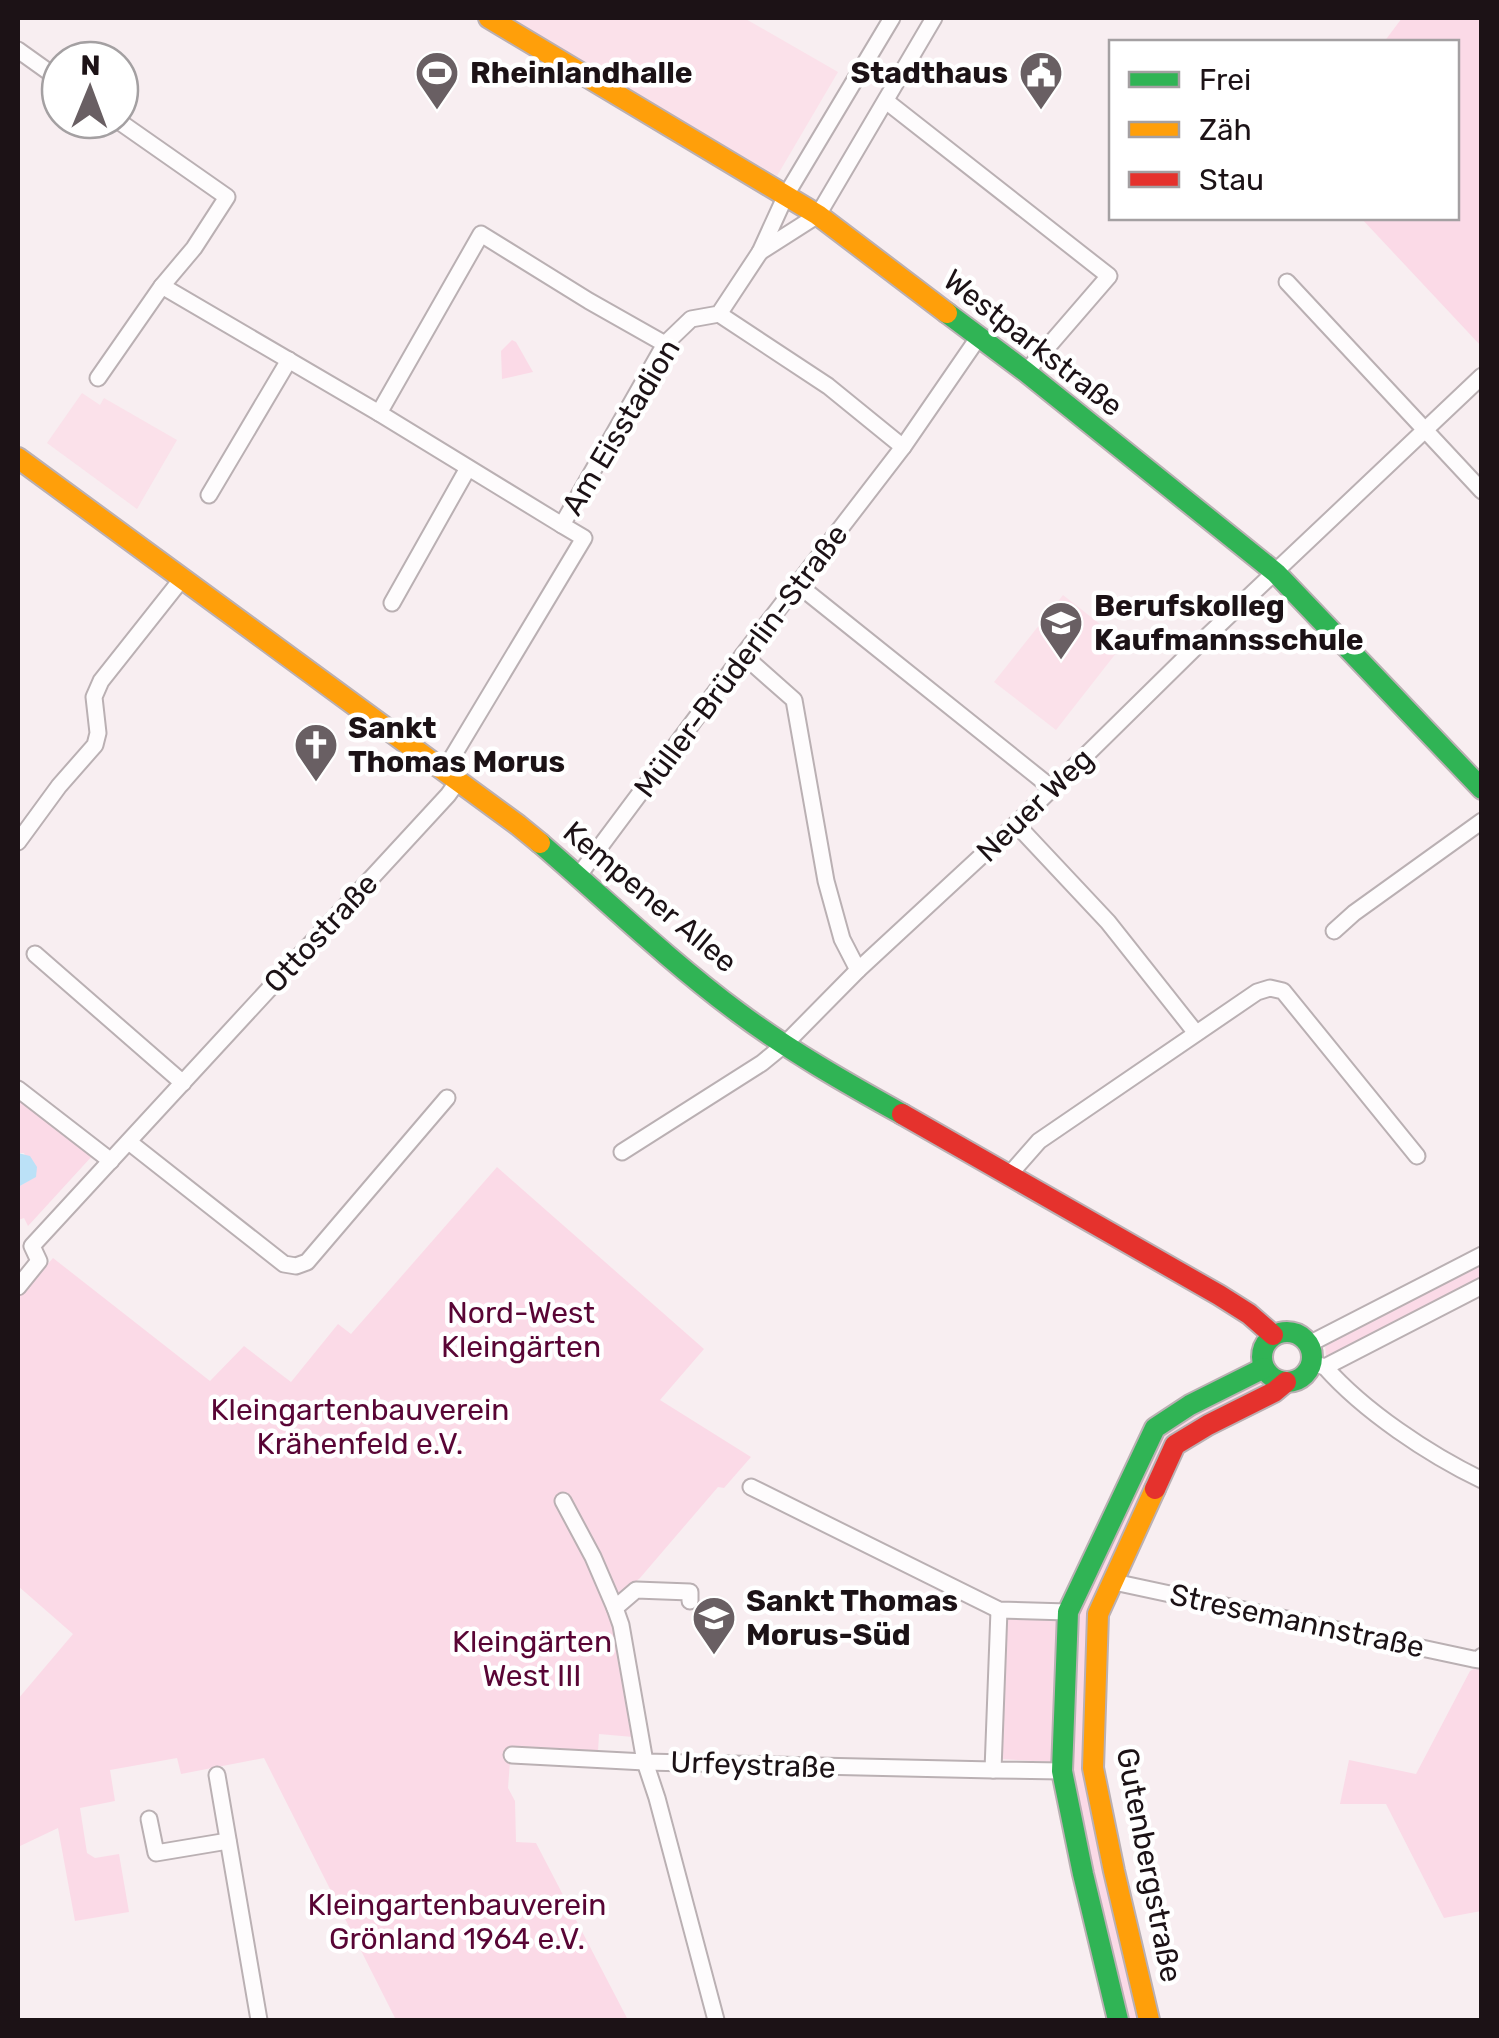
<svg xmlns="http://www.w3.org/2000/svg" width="1499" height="2038" font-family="Rubik,sans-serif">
<rect width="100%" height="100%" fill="#f8eef1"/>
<!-- built -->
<g fill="#fbe1ea">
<polygon points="505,18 744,18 838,72 777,176"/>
<polygon points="82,393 100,405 104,398 177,440 137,509 47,443"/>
<polygon points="1063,595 1124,643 1056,730 994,682"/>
</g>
<!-- green -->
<g fill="#fbdae7">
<polygon points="1402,18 1481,18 1481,346 1361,218 1456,218 1456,42 1384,42"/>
<polygon points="512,340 516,342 533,372 502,379 501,351"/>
<polygon points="18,1097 93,1155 28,1226 24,1218 18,1220 18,1187 35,1177 24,1153 18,1153"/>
<polygon points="497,1167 704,1349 660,1400 751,1457 724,1488 718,1487 640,1578 608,1606 616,1631 633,1737 599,1734 598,1752 511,1748 508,1788 515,1801 516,1842 536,1843 628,2020 396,2020 264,1758 181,1774 177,1758 110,1770 115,1801 80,1808 87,1853 95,1858 119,1854 129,1912 75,1921 58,1828 18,1847 18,1699 73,1634 18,1586 18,1298 53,1258 210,1381 244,1346 291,1382 338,1324 351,1334"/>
<polygon points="1481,1264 1481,1280 1338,1354 1326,1356 1325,1345"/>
<polygon points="1261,1375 1269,1387 1175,1445 1100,1621 1089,1768 1142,2020 1125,2020 1071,1775 1049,1762 1000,1759 1003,1614 1072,1615 1158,1431"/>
<polygon points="1481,1665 1481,1911 1444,1918 1386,1804 1340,1804 1349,1760 1416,1774 1470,1671"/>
</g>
<!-- water -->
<polygon fill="#bbe1f7" points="18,1153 30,1156 37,1167 36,1177 18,1187"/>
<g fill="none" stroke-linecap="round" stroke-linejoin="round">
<defs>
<g id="street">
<polyline points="18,50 60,80"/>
<polyline points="886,101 1109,276 1026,372"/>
<polyline points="760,252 818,215 934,18"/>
<polyline points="1287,282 1482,491"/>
<polyline points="162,286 379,413 562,525"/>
<polyline points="719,314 828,386 903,447"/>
<polyline points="98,378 162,286 194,248 227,197 117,120"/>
<polyline points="379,413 481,234 589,301 665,344"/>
<polyline points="209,495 289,360"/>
<polyline points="797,584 1053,789"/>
<polyline points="392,603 468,468"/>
<polyline points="743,655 794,700 826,881 842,939 858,970"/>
<polyline points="444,771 584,538 562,525 665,344 691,319 719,314 760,252 786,195 892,18"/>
<polyline points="1016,824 1108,922 1196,1033"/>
<polyline points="18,842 59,786 95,745 98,733 94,697 101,681 181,580"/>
<polyline points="579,875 743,655 903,447 978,338"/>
<polyline points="1334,931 1354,913 1482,821"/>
<polyline points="35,954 183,1083"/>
<polyline points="18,1089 111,1161"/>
<polyline points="129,1142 284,1264 296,1266 307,1262 447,1098"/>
<polyline points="622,1152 762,1063 784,1045 858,970 1016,824 1201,642 1482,376"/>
<polyline points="1010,1174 1039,1141 1257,992 1270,988 1283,991 1417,1156"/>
<polyline points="18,1287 39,1261 32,1246 448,795 458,781"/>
<polyline points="1309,1344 1482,1255"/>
<polyline points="1312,1363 1325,1367 1482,1286"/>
<path d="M1325 1367C1364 1411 1428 1454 1482 1480"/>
<polyline points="751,1487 999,1610 1068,1612"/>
<polyline points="563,1501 593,1557 615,1608"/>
<polyline points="1114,1582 1473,1659 1480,1660 1482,1656"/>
<polyline points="690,1601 690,1592 636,1590 615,1608 621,1625 645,1762 657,1798 716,2020"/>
<polyline points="999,1610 993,1770 1062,1771"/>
<polyline points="512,1755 645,1762 993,1770"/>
<polyline points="217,1775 259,2020"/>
<polyline points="149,1819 156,1853 228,1841"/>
</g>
<g id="fast">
<polyline points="947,313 1026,372 1276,573 1482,789"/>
<path d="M540 843C606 900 669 961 739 1013 790 1051 846 1083 902 1114"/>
<circle cx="1287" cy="1357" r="25"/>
<polyline points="1118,2020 1083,1874 1062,1771 1068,1612 1155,1428 1190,1405 1264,1368"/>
</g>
<g id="slow">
<polyline points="489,18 818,215 947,313"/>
<polyline points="18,458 518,825 540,843"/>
<polyline points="1149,2020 1114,1871 1093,1768 1098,1614 1155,1489"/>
</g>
<g id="jam">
<polyline points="902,1114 1219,1295 1249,1314 1273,1335"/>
<polyline points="1155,1489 1175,1445 1208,1425 1274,1392 1286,1382"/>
</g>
</defs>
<!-- street casing -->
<use href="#street" stroke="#bab0b3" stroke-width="19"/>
<!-- fast casing -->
<use href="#fast" stroke="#bab0b3" stroke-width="24"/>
<!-- slow casing -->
<use href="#slow" stroke="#bab0b3" stroke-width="24"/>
<!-- jam casing -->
<use href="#jam" stroke="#bab0b3" stroke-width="24"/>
<!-- street -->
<use href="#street" stroke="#fefcfd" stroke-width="15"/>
<!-- fast -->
<use href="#fast" stroke="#30b455" stroke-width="20"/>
<!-- slow -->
<use href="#slow" stroke="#ff9f0a" stroke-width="20"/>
<!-- jam -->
<use href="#jam" stroke="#e5322d" stroke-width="20"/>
</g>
<!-- icons -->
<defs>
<symbol id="stadium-pin" viewBox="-11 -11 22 30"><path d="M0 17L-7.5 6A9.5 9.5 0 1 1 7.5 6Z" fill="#695f63" stroke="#fff"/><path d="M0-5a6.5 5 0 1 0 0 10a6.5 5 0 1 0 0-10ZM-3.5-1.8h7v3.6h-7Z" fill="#fff"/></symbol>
<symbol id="civic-pin" viewBox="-11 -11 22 30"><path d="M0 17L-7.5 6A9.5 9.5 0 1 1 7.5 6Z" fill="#695f63" stroke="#fff"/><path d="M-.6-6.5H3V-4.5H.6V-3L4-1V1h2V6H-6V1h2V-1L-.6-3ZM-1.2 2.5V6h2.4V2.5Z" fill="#fff"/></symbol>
<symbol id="school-pin" viewBox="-11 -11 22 30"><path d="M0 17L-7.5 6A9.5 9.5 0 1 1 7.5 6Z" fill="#695f63" stroke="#fff"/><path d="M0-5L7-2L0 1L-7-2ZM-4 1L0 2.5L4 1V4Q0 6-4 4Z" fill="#fff"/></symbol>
<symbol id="church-pin" viewBox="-11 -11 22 30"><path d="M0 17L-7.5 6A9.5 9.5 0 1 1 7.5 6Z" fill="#695f63" stroke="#fff"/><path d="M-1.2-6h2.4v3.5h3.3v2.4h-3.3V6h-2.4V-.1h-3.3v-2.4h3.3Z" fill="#fff"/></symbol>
</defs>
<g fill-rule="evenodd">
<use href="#stadium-pin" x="412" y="48" width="50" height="68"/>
<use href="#civic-pin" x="1016" y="48" width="50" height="68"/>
<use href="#school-pin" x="1036" y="598" width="50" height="68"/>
<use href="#church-pin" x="291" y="720" width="50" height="68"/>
<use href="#school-pin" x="689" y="1593" width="50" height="68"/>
</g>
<g text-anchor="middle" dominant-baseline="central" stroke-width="9" stroke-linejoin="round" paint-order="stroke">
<!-- poi labels -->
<g font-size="30" font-weight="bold" fill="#1c1216" stroke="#fff" text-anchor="start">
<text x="470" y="73">Rheinlandhalle</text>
<text x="1008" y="73" text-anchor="end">Stadthaus</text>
<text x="1094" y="606">Berufskolleg<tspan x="1094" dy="34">Kaufmannsschule</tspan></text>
<text x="348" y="728">Sankt<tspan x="348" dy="34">Thomas Morus</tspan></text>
<text x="746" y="1601">Sankt Thomas<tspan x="746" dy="34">Morus-Süd</tspan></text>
</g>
<!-- street labels -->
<g font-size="30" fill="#1c1216" stroke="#fff">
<text transform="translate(1033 343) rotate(38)">Westparkstraße</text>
<text transform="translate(621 427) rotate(-59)">Am Eisstadion</text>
<text transform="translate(741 661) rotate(-53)">Müller-Brüderlin-Straße</text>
<text transform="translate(1035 805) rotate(-44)">Neuer Weg</text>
<text transform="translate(650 897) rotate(40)">Kempener Allee</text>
<text transform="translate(321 933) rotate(-47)">Ottostraße</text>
<text transform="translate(1297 1621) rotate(12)">Stresemannstraße</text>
<text transform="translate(753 1765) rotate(2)">Urfeystraße</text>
<text transform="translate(1149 1865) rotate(79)">Gutenbergstraße</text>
</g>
<!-- park labels -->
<g font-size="30" fill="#590535" stroke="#fff">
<text x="521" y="1313">Nord-West<tspan x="521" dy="34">Kleingärten</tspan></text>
<text x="360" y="1410">Kleingartenbauverein<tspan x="360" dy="34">Krähenfeld e.V.</tspan></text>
<text x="532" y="1642">Kleingärten<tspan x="532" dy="34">West III</tspan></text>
<text x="457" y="1905">Kleingartenbauverein<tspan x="457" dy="34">Grönland 1964 e.V.</tspan></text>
</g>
</g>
<!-- border -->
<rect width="1499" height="2038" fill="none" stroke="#1c1216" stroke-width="40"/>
<!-- legend -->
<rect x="1109" y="40" width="350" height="180" fill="#ffffff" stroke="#a4a0a2" stroke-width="2.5"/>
<rect x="1129" y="72" width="50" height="15" fill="#30b455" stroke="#a4a0a2" stroke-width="2.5"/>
<text x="1199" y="90" font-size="30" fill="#1c1216">Frei</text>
<rect x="1129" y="122" width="50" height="15" fill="#ff9f0a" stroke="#a4a0a2" stroke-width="2.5"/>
<text x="1199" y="140" font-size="30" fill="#1c1216">Zäh</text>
<rect x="1129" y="172" width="50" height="15" fill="#e5322d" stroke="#a4a0a2" stroke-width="2.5"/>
<text x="1199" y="190" font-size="30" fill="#1c1216">Stau</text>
<!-- north arrow -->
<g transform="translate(90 90) rotate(1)"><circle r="48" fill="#ffffff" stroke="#a4a0a2" stroke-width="2.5"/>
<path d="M0-8L18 38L0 25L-18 38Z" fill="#695f63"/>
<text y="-15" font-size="28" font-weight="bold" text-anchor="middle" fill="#1c1216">N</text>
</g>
</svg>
